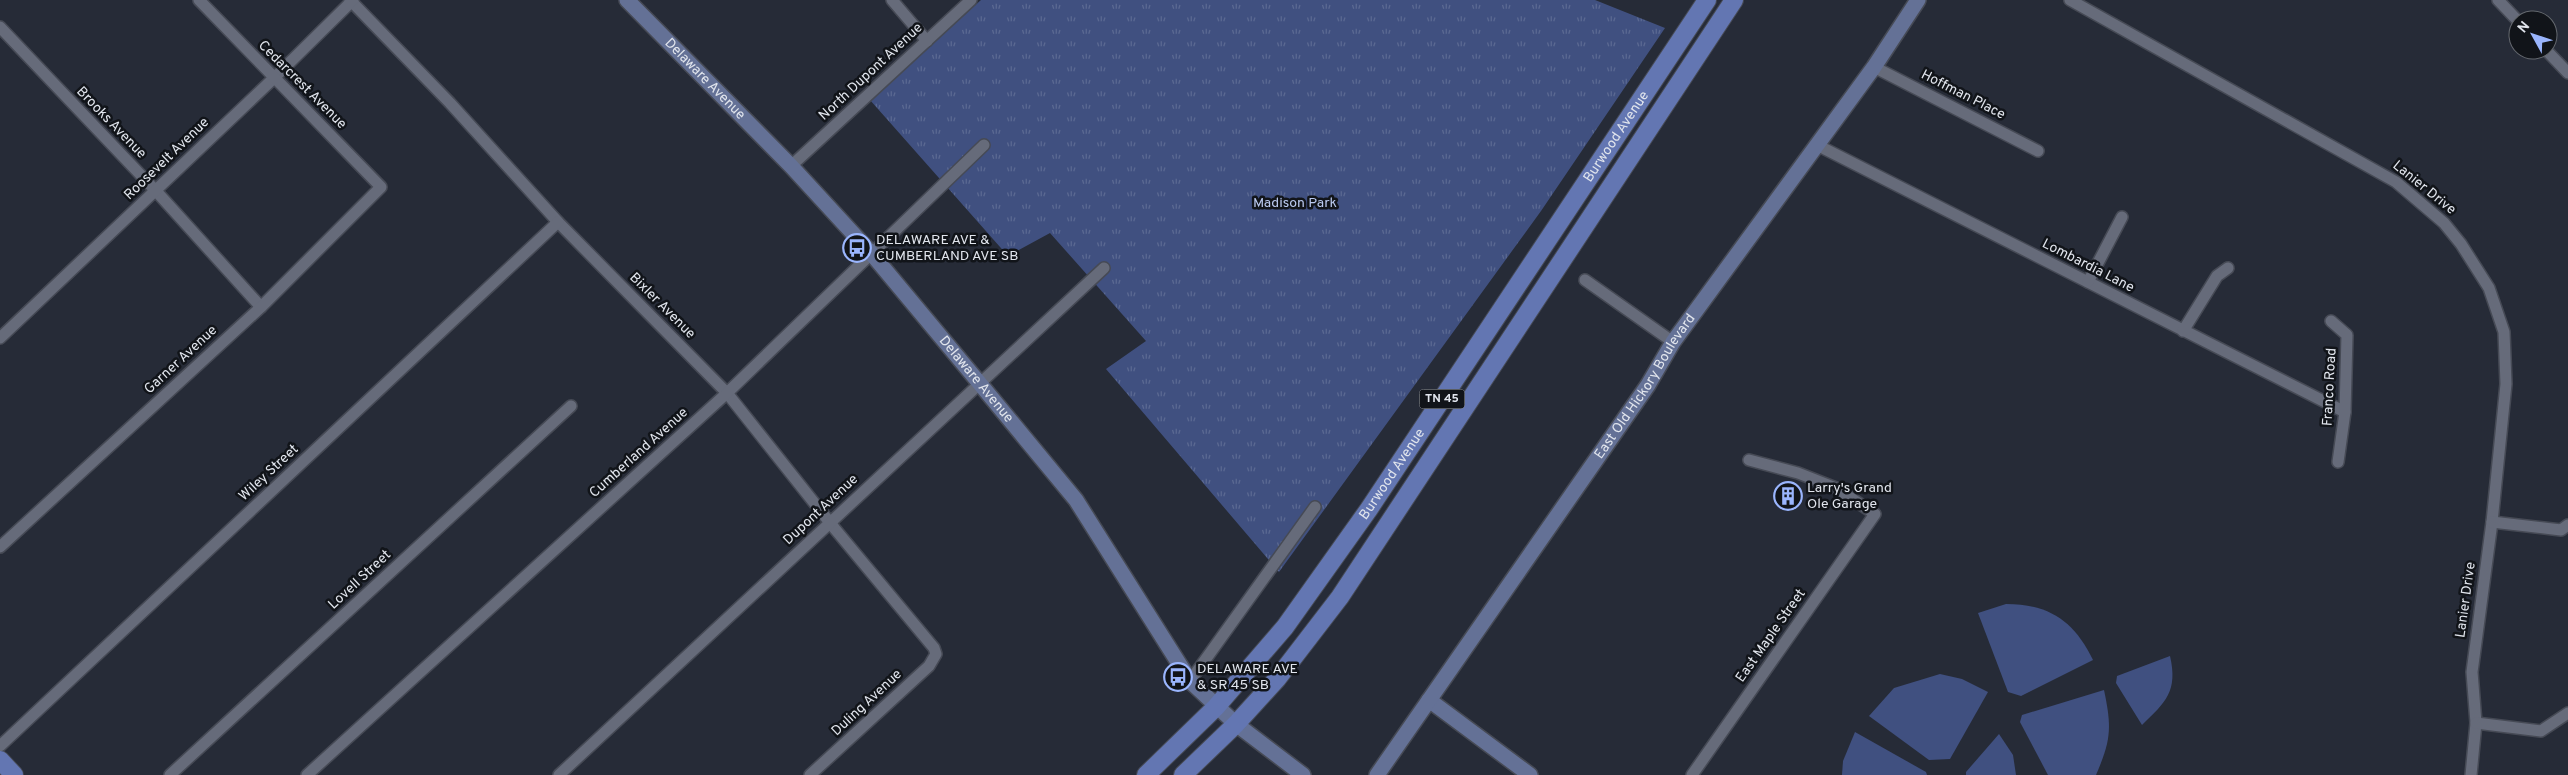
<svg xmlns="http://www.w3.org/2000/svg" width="2568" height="775" font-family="Overpass,sans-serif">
<defs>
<pattern id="park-tufts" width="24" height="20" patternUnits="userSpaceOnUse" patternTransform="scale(1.25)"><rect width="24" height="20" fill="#405080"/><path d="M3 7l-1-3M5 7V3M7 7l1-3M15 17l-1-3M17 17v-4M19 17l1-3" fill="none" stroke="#5b6992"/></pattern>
</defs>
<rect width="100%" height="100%" fill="#262b37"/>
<!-- green -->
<g fill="#405080">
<path d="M2006 604C2049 604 2074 621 2093 660L2021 696 2008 692 1978 613Z"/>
<path d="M2170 656C2178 691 2166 702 2142 725L2116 683 2117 676Z"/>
<polygon points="1940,674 1962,679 1988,692 1950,759 1929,760 1869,716 1894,688"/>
<path d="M2104 690C2112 728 2111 740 2096 775H2048L2020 722 2022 715Z"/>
<polygon points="1855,732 1926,772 1927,775 1842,775 1843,761"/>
<polygon points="1999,734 2013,755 2016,775 1966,775 1966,772"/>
</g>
<!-- park -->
<polygon fill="url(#park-tufts)" points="981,0 1595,0 1665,28 1541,211 1279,572 1106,369 1146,341 1050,233 1008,256 870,100"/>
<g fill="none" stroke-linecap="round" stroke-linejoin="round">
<defs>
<g id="street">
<polyline points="350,0 450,103 558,222 727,393 835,529 934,648 936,654 929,666 810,775"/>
<polyline points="892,0 927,41"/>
<polyline points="2070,0 2396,182 2444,223 2461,244 2489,288 2504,332 2506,384 2492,522 2472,672 2476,723 2471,775"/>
<polyline points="2498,0 2518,21"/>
<polyline points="0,27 156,191 261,307"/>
<polyline points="2546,50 2568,73"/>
<polyline points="1874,67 2038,151"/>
<polyline points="1817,145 2345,412"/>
<polyline points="791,166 971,0"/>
<polyline points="1585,280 1673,342"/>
<polyline points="2088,282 2122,217"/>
<polyline points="2331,321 2347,335 2345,412 2338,462"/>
<polyline points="2183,331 2217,276 2228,268"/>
<polyline points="0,338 274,78 353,0"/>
<polyline points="2492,522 2561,530 2568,525"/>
<polyline points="0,547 261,307 381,187 199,0"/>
<polyline points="1190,681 1315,507"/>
<polyline points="2476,723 2541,731 2568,713"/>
<polyline points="0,746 558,222"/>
<polyline points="170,775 571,406"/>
<polyline points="307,775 727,393 984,145"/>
<polyline points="559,775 1104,268"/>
<polyline points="1692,775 1875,514 1836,488 1798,473 1749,460"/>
</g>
<g id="secondary">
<path id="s1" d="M627 0 791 166 871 253 981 385 1076 500 1190 681 1236 724 1303 775"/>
<polyline points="1429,700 1530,775"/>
<path id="s2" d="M1377 775 1648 385 1673 342 1874 67 1918 0"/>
</g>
<g id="primary">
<polyline points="0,760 14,775"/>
<path id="s3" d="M1146 775 1216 707 1285 627 1369 509 1707 0"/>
<polyline points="1183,775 1236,724 1277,679 1340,597 1734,0"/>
</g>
</defs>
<!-- street casing -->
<use href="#street" stroke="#464a55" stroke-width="14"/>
<!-- secondary casing -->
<use href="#secondary" stroke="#464a55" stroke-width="18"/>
<!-- primary casing -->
<use href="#primary" stroke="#464a55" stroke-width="20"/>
<!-- street -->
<use href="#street" stroke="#666b7a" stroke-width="11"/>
<!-- secondary -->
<use href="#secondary" stroke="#647196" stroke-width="15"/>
<!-- primary -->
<use href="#primary" stroke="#6376b2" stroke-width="18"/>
</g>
<!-- icons -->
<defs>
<symbol id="bus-ring" viewBox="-11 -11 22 22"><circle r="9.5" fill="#111419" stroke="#9ab5fd" stroke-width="1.5"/><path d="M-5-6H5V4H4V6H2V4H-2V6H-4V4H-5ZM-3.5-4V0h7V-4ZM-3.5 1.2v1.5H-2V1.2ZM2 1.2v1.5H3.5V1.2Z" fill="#9ab5fd"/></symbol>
<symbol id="building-ring" viewBox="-11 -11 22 22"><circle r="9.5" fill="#111419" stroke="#9ab5fd" stroke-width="1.5"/><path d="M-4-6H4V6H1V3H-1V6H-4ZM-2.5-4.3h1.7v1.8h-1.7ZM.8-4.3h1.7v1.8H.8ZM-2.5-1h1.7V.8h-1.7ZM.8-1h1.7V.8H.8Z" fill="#9ab5fd"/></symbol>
</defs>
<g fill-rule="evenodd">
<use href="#bus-ring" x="841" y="232" width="32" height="32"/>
<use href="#building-ring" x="1772" y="480" width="32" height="32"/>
<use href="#bus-ring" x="1162" y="661" width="32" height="32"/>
</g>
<g text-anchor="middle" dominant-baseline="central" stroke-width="5" stroke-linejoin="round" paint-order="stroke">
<!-- shield labels -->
<rect fill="#111419" stroke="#a3a6ad" stroke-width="1" x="1419.5" y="389.5" width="45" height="19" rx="4"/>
<g font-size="12" font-weight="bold" fill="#e1e5ed">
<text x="1442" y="399">TN 45</text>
</g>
<!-- street labels -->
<g font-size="14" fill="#e1e5ed" stroke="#111419">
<text transform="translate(871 72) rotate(-43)">North Dupont Avenue</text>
<text stroke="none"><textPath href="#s1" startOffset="111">Delaware Avenue</textPath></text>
<text transform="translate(302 85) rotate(45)">Cedarcrest Avenue</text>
<text transform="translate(1963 95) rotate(27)">Hoffman Place</text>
<text transform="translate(111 123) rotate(46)">Brooks Avenue</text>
<text stroke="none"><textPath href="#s3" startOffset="795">Burwood Avenue</textPath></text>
<text transform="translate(167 159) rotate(-44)">Roosevelt Avenue</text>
<text transform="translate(2424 188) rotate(39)">Lanier Drive</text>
<text transform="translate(2088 266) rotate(27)">Lombardia Lane</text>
<text transform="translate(662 306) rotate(45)">Bixler Avenue</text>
<text transform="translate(181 360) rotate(-43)">Garner Avenue</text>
<text stroke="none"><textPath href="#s1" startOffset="516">Delaware Avenue</textPath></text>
<text stroke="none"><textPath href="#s2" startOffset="472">East Old Hickory Boulevard</textPath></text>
<text transform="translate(2330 387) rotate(-87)">Franco Road</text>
<text transform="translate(639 453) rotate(-42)">Cumberland Avenue</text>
<text transform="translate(269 473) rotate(-43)">Wiley Street</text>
<text stroke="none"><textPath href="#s3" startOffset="390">Burwood Avenue</textPath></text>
<text transform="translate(821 510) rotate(-43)">Dupont Avenue</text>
<text transform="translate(360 580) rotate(-43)">Lovell Street</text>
<text transform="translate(2466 600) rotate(-82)">Lanier Drive</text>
<text transform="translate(1771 636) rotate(-55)">East Maple Street</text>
<text transform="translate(867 703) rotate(-43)">Duling Avenue</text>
</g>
<!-- park labels -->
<g font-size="14" fill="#bbcaf0" stroke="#111419">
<text x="1295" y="203">Madison Park</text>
</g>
<!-- poi labels -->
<g font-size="14" fill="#e1e5ed" stroke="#111419" text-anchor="start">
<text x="876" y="240">DELAWARE AVE &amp;<tspan x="876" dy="16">CUMBERLAND AVE SB</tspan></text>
<text x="1807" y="488">Larry's Grand<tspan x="1807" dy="16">Ole Garage</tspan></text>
<text x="1197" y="669">DELAWARE AVE<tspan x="1197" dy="16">&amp; SR 45 SB</tspan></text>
</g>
</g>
<!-- north arrow -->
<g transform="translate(2533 35) rotate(310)"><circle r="24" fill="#111419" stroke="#64686e"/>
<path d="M0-4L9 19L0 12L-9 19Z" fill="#9ab5fd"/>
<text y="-8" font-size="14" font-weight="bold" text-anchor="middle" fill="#e1e5ed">N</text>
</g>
</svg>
